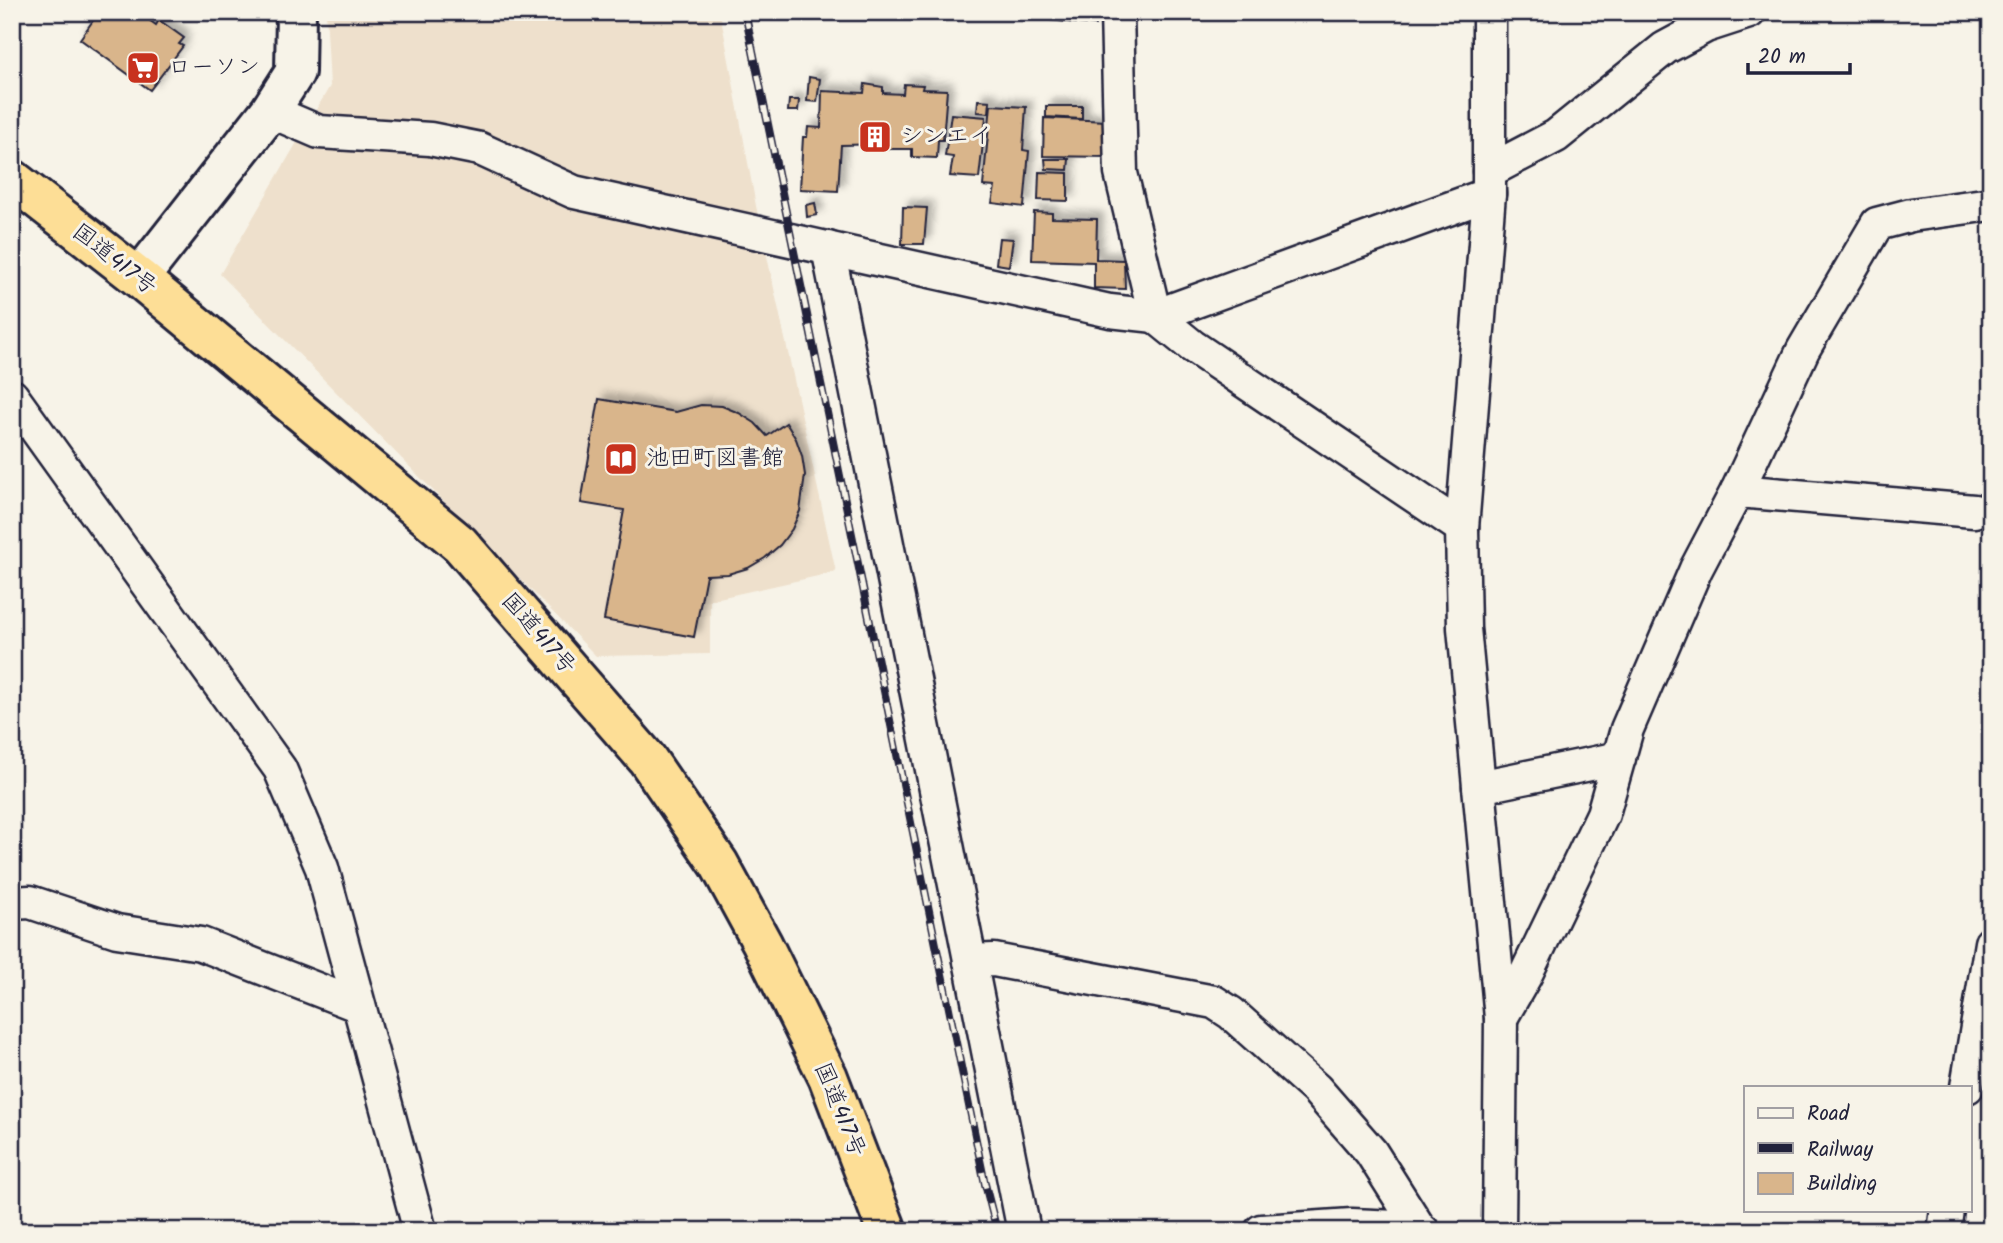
<svg xmlns="http://www.w3.org/2000/svg" width="2003" height="1243" font-family="Kalam,'Klee One',sans-serif">
<defs>
<filter id="shadow"><feDropShadow dx="6" dy="-6" stdDeviation="3.5" flood-color="#0004"/></filter>
</defs>
<rect width="100%" height="100%" fill="#f7f3e8"/>
<filter id="ink" filterUnits="userSpaceOnUse"><feTurbulence type="fractalNoise" baseFrequency=".0143" numOctaves="2"/><feDisplacementMap in="SourceGraphic" scale="14" xChannelSelector="R" yChannelSelector="G"/><feConvolveMatrix kernelMatrix="1 2 1 2 8 2 1 2 1" color-interpolation-filters="sRGB"/></filter>
<g filter="url(#ink)">
<!-- built -->
<polygon fill="#eee0cc" points="326,12 720,12 756,206 836,572 710,600 710,654 596,656 220,274 330,86"/>
<!-- building -->
<g fill="#d9b58b" stroke="#22223b" stroke-width="2" filter="url(#shadow)">
<polygon points="99,12 138,12 156,25 159,20 184,38 179,44 183,46 150,90 80,39"/>
<polygon points="1044,12 1095,12 1095,25 1050,20 1050,16 1044,15"/>
<polygon points="809,77 820,79 817,102 807,101"/>
<polygon points="865,84 883,87 883,93 903,94 904,84 923,85 922,89 947,90 943,140 938,140 937,158 912,157 912,149 888,149 888,144 841,145 838,191 800,189 803,137 807,137 808,127 821,128 822,91 864,93"/>
<polygon points="789,100 799,100 798,111 788,111"/>
<polygon points="978,100 990,101 989,113 977,112"/>
<polygon points="991,105 1026,107 1023,150 1029,151 1024,207 992,203 995,187 983,186"/>
<polygon points="1046,106 1082,106 1082,119 1046,117"/>
<polygon points="951,114 986,117 979,178 950,176 953,157 945,156"/>
<polygon points="1044,118 1107,121 1108,157 1043,156"/>
<polygon points="1045,159 1069,159 1068,170 1046,169"/>
<polygon points="1039,172 1068,173 1068,201 1038,200"/>
<polygon points="815,203 817,215 807,217 806,205"/>
<polygon points="903,207 927,208 924,244 902,244"/>
<polygon points="1034,212 1052,213 1052,218 1097,219 1096,259 1124,260 1125,289 1094,288 1094,262 1032,260"/>
<polygon points="999,238 1013,239 1009,266 996,264"/>
<polygon points="599,399 676,412 701,405 722,406 739,413 755,423 767,436 786,423 796,439 802,456 805,475 800,511 792,529 780,545 765,558 748,568 728,574 706,575 694,637 604,620 624,510 581,503"/>
</g>
<g fill="none" stroke-linecap="round" stroke-linejoin="round">
<defs>
<g id="street">
<polyline points="1117,12 1121,173 1155,316 1192,346 1462,528"/>
<polyline points="1489,12 1489,194 1462,528 1464,628 1501,1018 1499,1231"/>
<polyline points="270,111 319,132 430,139 480,149 574,192 1110,311 1155,316 1489,194"/>
<polyline points="1489,171 1556,136 1665,48 1706,26 1749,12"/>
<polyline points="828,248 1024,1231"/>
<polyline points="12,396 280,769 322,868 420,1231"/>
<polyline points="1737,491 1974,511"/>
<polyline points="1479,787 1619,758"/>
<polyline points="12,903 30,902 117,931 201,944 357,1005"/>
<polyline points="970,961 994,960 1214,1002 1231,1013 1316,1089 1371,1152 1419,1228"/>
<polyline points="1501,1018 1525,976 1603,814 1627,729 1696,569 1737,491 1803,350 1877,224 1911,215 1991,204"/>
<polyline points="1967,1087 1991,943"/>
<polyline points="1261,1231 1352,1225 1419,1228 1423,1231"/>
<polyline points="1944,1231 1947,1210"/>
</g>
<polyline id="secondary" points="139,278 270,111 295,72 296,12"/>
<polyline id="highway" points="12,179 139,278 460,544 647,759 719,864 762,943 828,1077 887,1231"/>
</defs>
<!-- street casing -->
<use href="#street" stroke="#22223b" stroke-width="37"/>
<!-- secondary casing -->
<use href="#secondary" stroke="#22223b" stroke-width="44"/>
<!-- highway casing -->
<use href="#highway" stroke="#22223b" stroke-width="44"/>
<!-- street -->
<use href="#street" stroke="#f7f3e8" stroke-width="32"/>
<!-- secondary -->
<use href="#secondary" stroke="#f7f3e8" stroke-width="38"/>
<!-- highway -->
<use href="#highway" stroke="#fdde96" stroke-width="38"/>
<defs>
<polyline id="rail" points="745,12 985,1184 997,1231"/>
</defs>
<!-- rail casing -->
<use href="#rail" stroke="#22223b" stroke-width="8"/>
<!-- rail -->
<use href="#rail" stroke="#f7f3e8" stroke-width="5" stroke-dasharray="16" stroke-linecap="butt"/>
</g>
</g>
<!-- icons -->
<defs>
<symbol id="supermarket-square" viewBox="-11 -11 22 22"><rect x="-9" y="-9" width="18" height="18" rx="4" fill="#c8321e" stroke="#f7f3e8"/><path d="M-6-5.5h2.5l.6 2H6L4.5 2H-2.5L-4.4-4H-6ZM-1.5 3.2a1.3 1.3 0 1 0 .1 0ZM3 3.2a1.3 1.3 0 1 0 .1 0Z" fill="#fff"/></symbol>
<symbol id="building-square" viewBox="-11 -11 22 22"><rect x="-9" y="-9" width="18" height="18" rx="4" fill="#c8321e" stroke="#f7f3e8"/><path d="M-4-6H4V6H1V3H-1V6H-4ZM-2.5-4.3h1.7v1.8h-1.7ZM.8-4.3h1.7v1.8H.8ZM-2.5-1h1.7V.8h-1.7ZM.8-1h1.7V.8H.8Z" fill="#fff"/></symbol>
<symbol id="library-square" viewBox="-11 -11 22 22"><rect x="-9" y="-9" width="18" height="18" rx="4" fill="#c8321e" stroke="#f7f3e8"/><path d="M-6-4Q-3-5.5-.7-3.5V5Q-3 3-6 4ZM6-4Q3-5.5 .7-3.5V5Q3 3 6 4Z" fill="#fff"/></symbol>
</defs>
<g fill-rule="evenodd">
<use href="#supermarket-square" x="124" y="49" width="38" height="38"/>
<use href="#building-square" x="856" y="118" width="38" height="38"/>
<use href="#library-square" x="602" y="440" width="38" height="38"/>
</g>
<g text-anchor="middle" dominant-baseline="central" stroke-width="6" stroke-linejoin="round" paint-order="stroke">
<!-- poi labels -->
<g font-size="23" fill="#22223b" stroke="#f7f3e8" text-anchor="start">
<text x="168" y="68">ローソン</text>
<text x="900" y="137">シンエイ</text>
<text x="646" y="459">池田町図書館</text>
</g>
<!-- street labels -->
<g font-size="23" fill="#22223b" stroke="#f7f3e8">
<text transform="translate(114 260) rotate(38)">国道417号</text>
<text transform="translate(538 634) rotate(49)">国道417号</text>
<text transform="translate(839 1110) rotate(68)">国道417号</text>
</g>
</g>
<!-- margin -->
<rect width="2003" height="1243" fill="none" stroke="#f7f3e8" stroke-width="42"/>
<rect x="21" y="21" width="1961" height="1201" fill="none" stroke="#22223b" stroke-width="2.5" filter="url(#ink)"/>
<!-- legend -->
<rect x="1744" y="1086" width="228" height="126" fill="#f7f3e8" stroke="#a29fa3" stroke-width="2"/>
<rect x="1758" y="1108" width="35" height="10" fill="#f7f3e8" stroke="#a29fa3" stroke-width="2"/>
<text x="1807" y="1120" font-size="21" fill="#22223b">Road</text>
<rect x="1758" y="1143" width="35" height="10" fill="#22223b" stroke="#a29fa3" stroke-width="2"/>
<text x="1807" y="1156" font-size="21" fill="#22223b">Railway</text>
<rect x="1758" y="1173" width="35" height="21" fill="#d9b58b" stroke="#a29fa3" stroke-width="2"/>
<text x="1807" y="1190" font-size="21" fill="#22223b">Building</text>
<!-- scale -->
<path d="M1748 63v10h102v-10" fill="none" stroke="#22223b" stroke-width="3.5"/>
<text x="1758" y="63" font-size="21" fill="#22223b" stroke="#f7f3e8" stroke-width="5" paint-order="stroke">20 m</text>
</svg>
